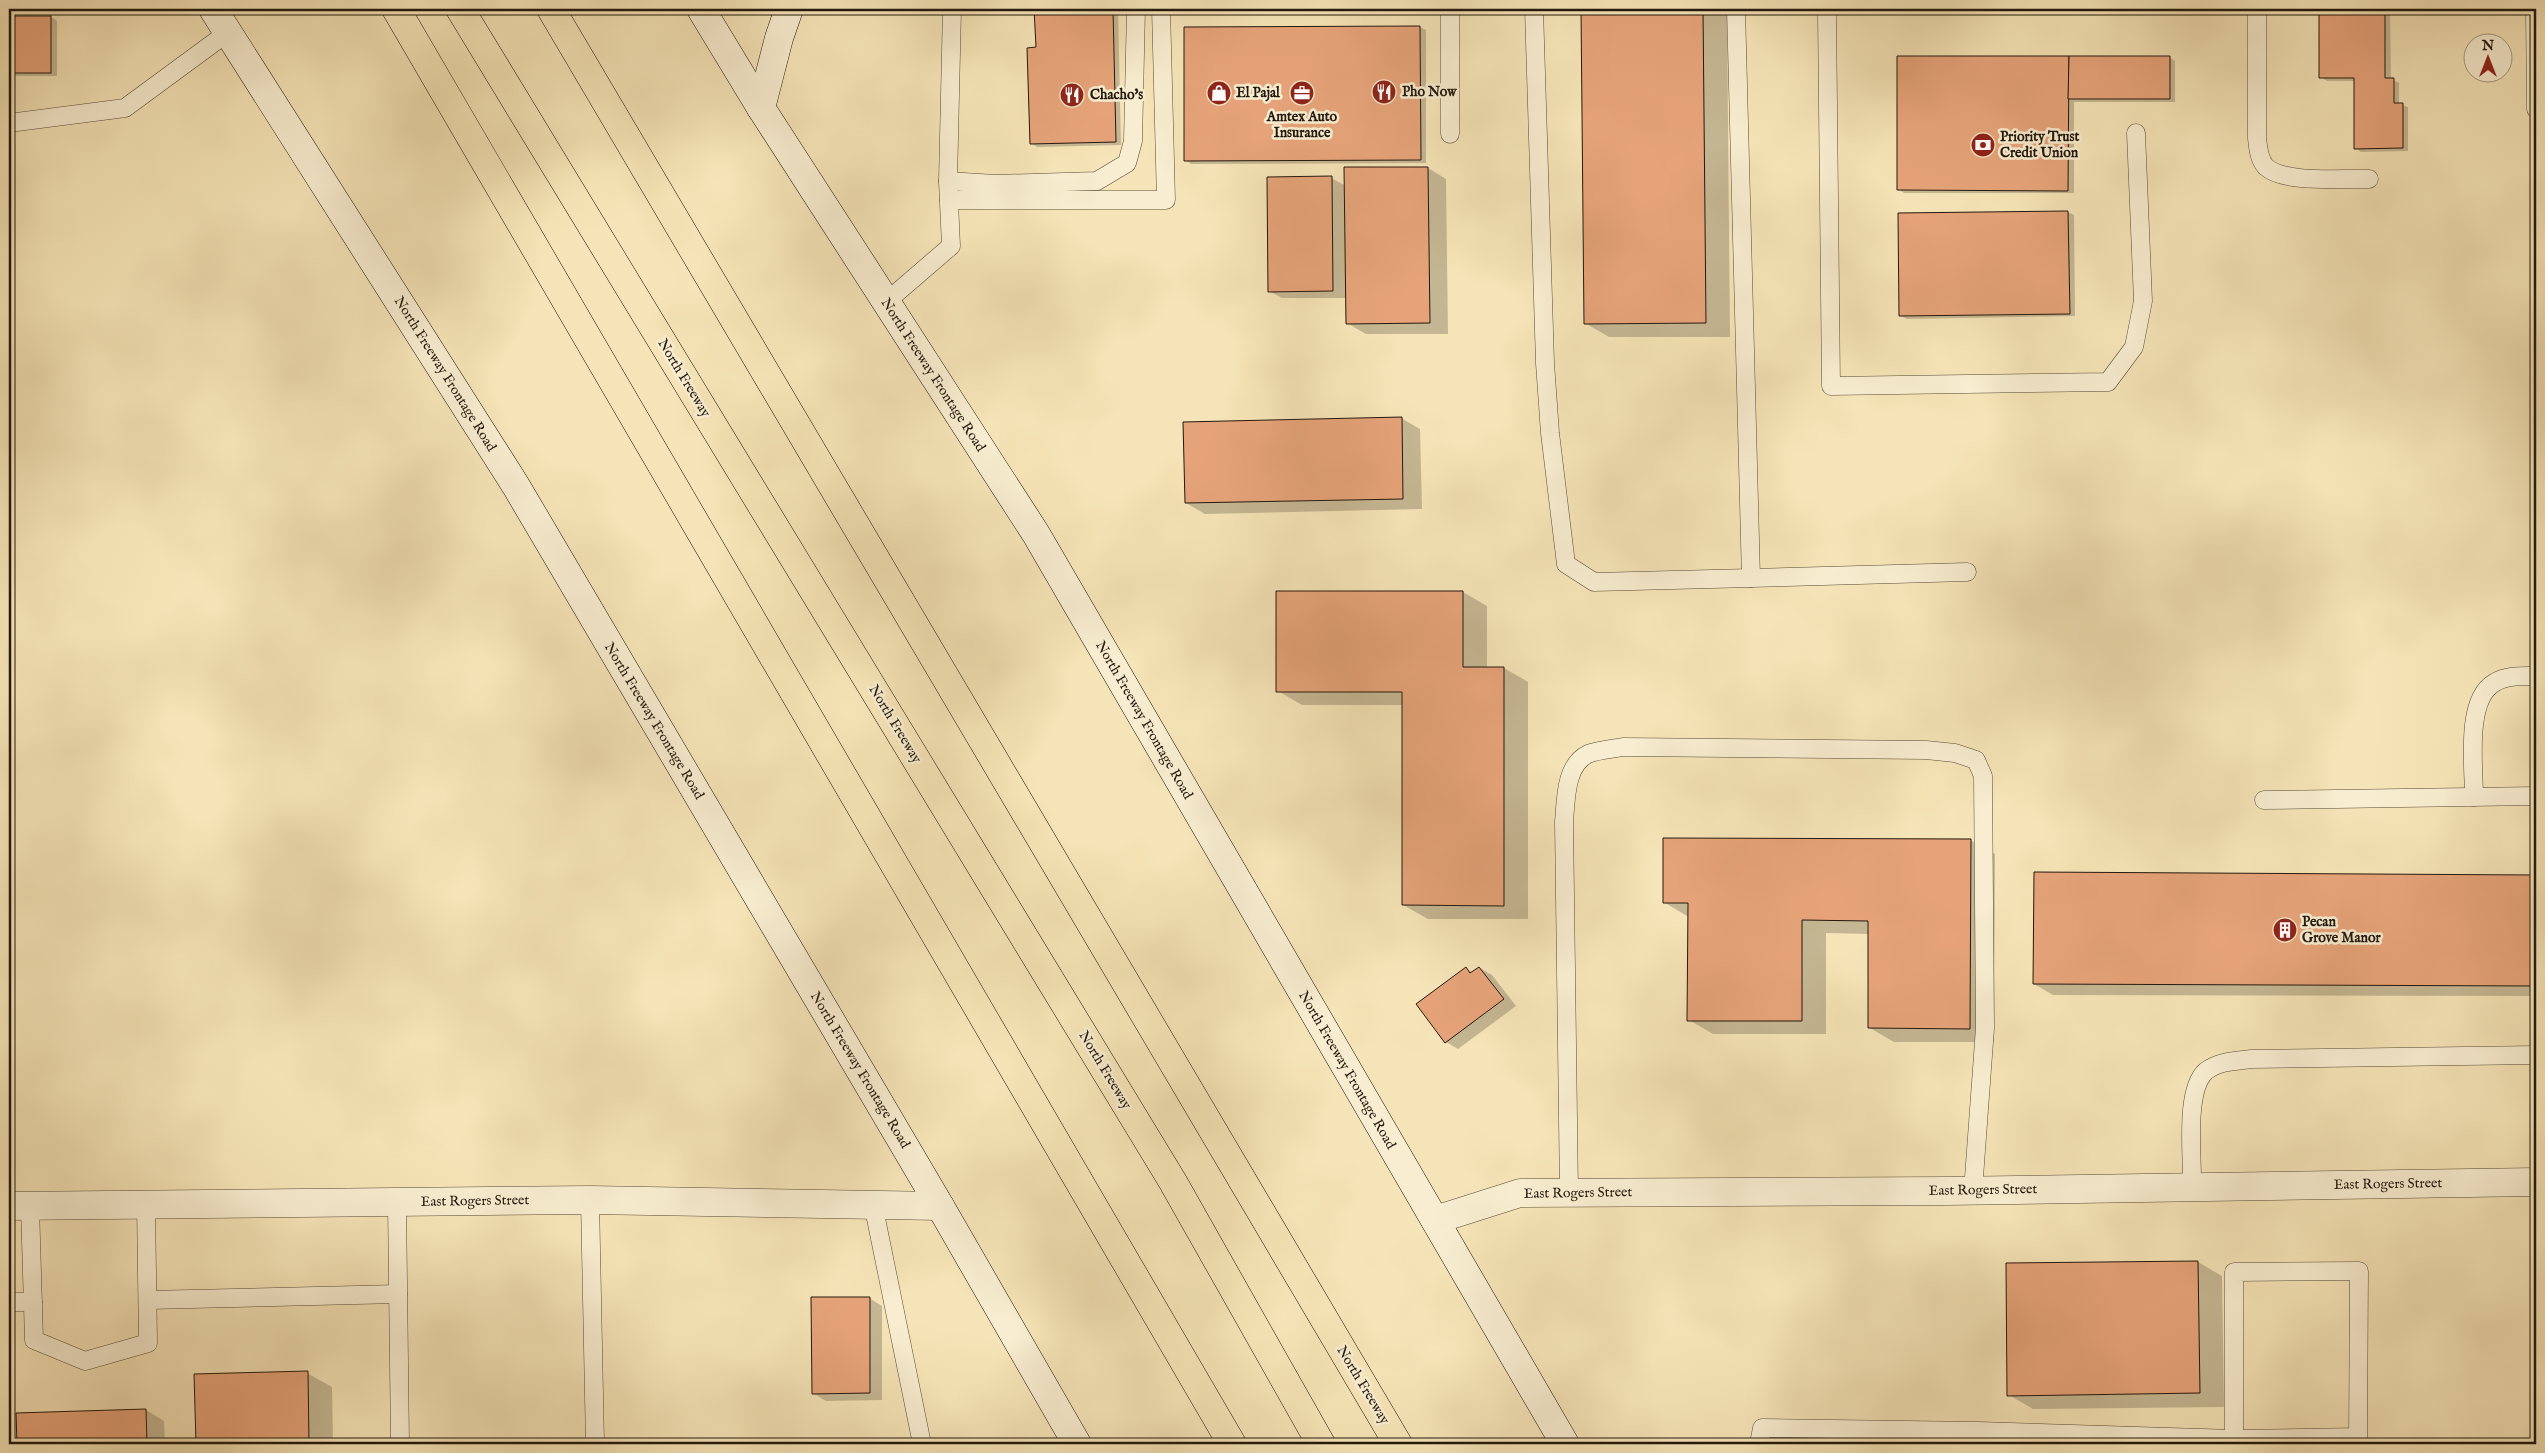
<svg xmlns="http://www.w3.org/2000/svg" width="2545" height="1453" font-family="'IM FELL English',serif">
<rect width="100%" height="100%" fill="#f5e4b7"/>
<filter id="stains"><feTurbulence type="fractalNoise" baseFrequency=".004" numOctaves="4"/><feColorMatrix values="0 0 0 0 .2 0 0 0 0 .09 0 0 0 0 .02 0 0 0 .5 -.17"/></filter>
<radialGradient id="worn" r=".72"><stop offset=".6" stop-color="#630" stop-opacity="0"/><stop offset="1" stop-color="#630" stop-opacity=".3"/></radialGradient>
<!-- shadow -->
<g fill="#0003">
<polygon points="1036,9 1118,9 1121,145 1037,147 1031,143 1037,48"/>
<polygon points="1582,9 1727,9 1730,337 1609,337 1585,323"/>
<polygon points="2320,9 2390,9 2391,79 2399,83 2399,104 2408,107 2408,151 2361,152 2355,148 2355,81 2327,81 2321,77"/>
<polygon points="51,17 57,21 57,76 9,76 9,18"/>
<polygon points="1420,27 1426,30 1426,163 1191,164 1185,160"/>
<polygon points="1898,57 2169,57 2175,61 2175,102 2074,102 2074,193 1904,193 1898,189"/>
<polygon points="1428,168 1446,179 1448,334 1366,334 1347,323 1347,298 1282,298 1269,291 1331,178 1346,186"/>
<polygon points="2068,212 2074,215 2075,316 1907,319 1901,316"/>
<polygon points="1401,418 1420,429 1422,509 1205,514 1186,503"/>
<polygon points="1463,592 1487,606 1487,668 1504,668 1528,682 1528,919 1428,919 1403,905 1403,705 1302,705 1278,691"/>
<polygon points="1970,840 1995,854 1994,1042 1894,1042 1870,1028 1870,934 1826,933 1826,1034 1713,1034 1689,1020 1689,917 1665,903"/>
<polygon points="2035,874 2536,876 2536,996 2053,995 2034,984"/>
<polygon points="1480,968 1492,975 1516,1006 1458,1049 1446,1042 1466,969 1473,973"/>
<polygon points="2198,1262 2222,1276 2224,1407 2033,1409 2009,1395"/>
<polygon points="869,1298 882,1306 882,1400 826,1401 813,1393"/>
<polygon points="307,1373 332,1387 333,1444 197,1444 196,1375"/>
<polygon points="9,1395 13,1397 14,1444 9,1444"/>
<polygon points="146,1410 164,1421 165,1444 18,1444 18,1414"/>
</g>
<!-- building -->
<g fill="#e6a379" stroke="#22180d">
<polygon points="1034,9 1113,9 1116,142 1030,144 1027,48 1036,47"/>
<polygon points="1581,9 1703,9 1706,323 1584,324"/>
<polygon points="2319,9 2385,9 2385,78 2394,78 2394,103 2403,103 2403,148 2354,149 2354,78 2319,78"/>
<rect x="9" y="16" width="42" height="57"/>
<polygon points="1420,26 1421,160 1184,161 1184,27"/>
<polygon points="1897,56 2069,56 2068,191 1897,190"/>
<polygon points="2069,56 2170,56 2170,99 2068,99"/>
<polygon points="1344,167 1428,167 1430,323 1346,324"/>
<polygon points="1332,176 1333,291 1268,292 1267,177"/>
<polygon points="2068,211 2070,314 1899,316 1898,213"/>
<polygon points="1402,417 1403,499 1185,503 1183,422"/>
<polygon points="1276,591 1463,591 1463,667 1504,667 1504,906 1402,905 1402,692 1276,692"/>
<polygon points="1663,838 1971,839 1970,1029 1868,1028 1868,921 1802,920 1802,1021 1687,1021 1688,903 1663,903"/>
<polygon points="2034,872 2536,875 2536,986 2033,984"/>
<polygon points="1466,967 1470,973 1479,967 1504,999 1445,1043 1416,1004"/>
<polygon points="2198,1261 2200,1393 2007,1396 2006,1263"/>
<polygon points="811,1297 870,1297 870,1393 812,1394"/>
<polygon points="308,1371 309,1444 196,1444 194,1374"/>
<polygon points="146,1409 147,1444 17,1444 16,1413"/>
</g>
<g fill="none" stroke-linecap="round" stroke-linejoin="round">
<defs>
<g id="service">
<polyline points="1534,9 1545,363 1550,433 1566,564 1594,582 1751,578 1736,9"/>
<polyline points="1829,9 1827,13 1831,386 2108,382 2134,347 2143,301 2136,133"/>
<path d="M2257 9V138C2258 147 2259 160 2266 167 2285 184 2343 178 2369 179"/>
<polyline points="2535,9 2536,109"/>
<polyline points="9,123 125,108 227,33"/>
<polyline points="1450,134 1450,9"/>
<polyline points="948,181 995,184 1097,181 1127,163 1133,141 1136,9"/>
<polyline points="949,200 1166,200 1161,9"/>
<polyline points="886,302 951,246 948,181 952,9"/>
<polyline points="1751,578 1967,572"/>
<path d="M2474 797C2474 767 2465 700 2494 683 2506 675 2523 676 2536 676"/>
<polyline points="2264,800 2536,796"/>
<path d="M2192 1187C2193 1159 2184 1090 2206 1071 2219 1061 2236 1061 2251 1059L2536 1055"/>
<path d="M1569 1193 1564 822C1566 800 1565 765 1588 754 1597 750 1612 749 1623 747L1926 750 1955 753 1976 760 1983 776 1985 1028 1973 1191"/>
<polyline points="590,1200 595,1444"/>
<polyline points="397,1202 400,1444"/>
<polyline points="873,1204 922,1444"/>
<polyline points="30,1206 34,1340 85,1361 148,1343 146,1204"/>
<polyline points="148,1300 398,1294"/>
<polyline points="9,1302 33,1302"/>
<polyline points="2358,1437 2234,1439 2234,1272 2359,1271 2358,1444"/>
<polyline points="1759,1444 1762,1428 1979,1431 2234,1439 2235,1444"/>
</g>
<g id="minor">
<polyline points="9,1206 590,1200 940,1206"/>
<polyline points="1435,1220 1520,1193 1946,1191 2536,1182"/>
</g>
<g id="secondary">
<polyline points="213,9 516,486 940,1206 1077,1444"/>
<polyline points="701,9 761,108 1036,534 1565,1444"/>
<polyline points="761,108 779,38 789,9"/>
</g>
<g id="motorway">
<polyline points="396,9 1232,1444"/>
<polyline points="460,9 1173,1182 1321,1444"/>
<polyline points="551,9 1398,1444"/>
</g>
</defs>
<!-- service casing -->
<use href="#service" stroke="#574b38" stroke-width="19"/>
<!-- minor casing -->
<use href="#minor" stroke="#574b38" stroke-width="29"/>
<!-- secondary casing -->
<use href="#secondary" stroke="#22180d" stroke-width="29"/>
<!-- motorway casing -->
<use href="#motorway" stroke="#22180d" stroke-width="29"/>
<!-- service -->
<use href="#service" stroke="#f8edd0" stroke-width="18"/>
<!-- minor -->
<use href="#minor" stroke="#f8edd0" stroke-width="28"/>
<!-- secondary -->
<use href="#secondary" stroke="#f8edd0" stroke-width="28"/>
<!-- motorway -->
<use href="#motorway" stroke="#f5e4b7" stroke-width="28"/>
</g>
<!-- icons -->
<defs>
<symbol id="restaurant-disc" viewBox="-11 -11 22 22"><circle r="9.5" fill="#8f2418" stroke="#f8edd0"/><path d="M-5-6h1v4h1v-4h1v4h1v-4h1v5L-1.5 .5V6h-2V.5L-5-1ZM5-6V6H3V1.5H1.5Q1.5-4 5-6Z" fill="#fff"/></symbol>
<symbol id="shop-disc" viewBox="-11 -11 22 22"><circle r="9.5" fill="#8f2418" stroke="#f8edd0"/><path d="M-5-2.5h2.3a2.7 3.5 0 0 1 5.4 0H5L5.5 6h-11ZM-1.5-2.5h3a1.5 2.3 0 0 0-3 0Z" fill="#fff"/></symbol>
<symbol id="office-disc" viewBox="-11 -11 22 22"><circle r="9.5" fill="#8f2418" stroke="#f8edd0"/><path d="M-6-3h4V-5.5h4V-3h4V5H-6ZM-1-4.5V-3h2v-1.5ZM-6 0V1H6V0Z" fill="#fff"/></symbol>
<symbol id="bank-disc" viewBox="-11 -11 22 22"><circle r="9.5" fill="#8f2418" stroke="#f8edd0"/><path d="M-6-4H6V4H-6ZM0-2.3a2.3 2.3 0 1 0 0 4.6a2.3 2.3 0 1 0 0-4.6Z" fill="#fff"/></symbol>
<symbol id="building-disc" viewBox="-11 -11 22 22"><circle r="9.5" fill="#8f2418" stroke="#f8edd0"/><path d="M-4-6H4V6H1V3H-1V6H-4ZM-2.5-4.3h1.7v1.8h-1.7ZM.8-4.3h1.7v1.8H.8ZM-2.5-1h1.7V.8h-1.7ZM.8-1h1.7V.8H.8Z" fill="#fff"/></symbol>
</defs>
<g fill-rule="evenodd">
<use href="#restaurant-disc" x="1370" y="78" width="28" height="28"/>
<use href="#shop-disc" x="1205" y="79" width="28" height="28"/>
<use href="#office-disc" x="1288" y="79" width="28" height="28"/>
<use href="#restaurant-disc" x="1058" y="81" width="28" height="28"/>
<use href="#bank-disc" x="1969" y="131" width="28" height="28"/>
<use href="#building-disc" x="2271" y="916" width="28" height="28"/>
</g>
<g text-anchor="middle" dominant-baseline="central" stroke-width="5" stroke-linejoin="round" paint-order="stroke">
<!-- poi labels -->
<g font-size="14" font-weight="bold" fill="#22180d" stroke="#f8edd0" text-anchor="start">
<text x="1402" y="92">Pho Now</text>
<text x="1236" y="93">El Pajal</text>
<text x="1090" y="95">Chacho's</text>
<text x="1302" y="117" text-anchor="middle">Amtex Auto<tspan x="1302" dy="16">Insurance</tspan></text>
<text x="2000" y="137">Priority Trust<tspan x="2000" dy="16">Credit Union</tspan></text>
<text x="2302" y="922">Pecan<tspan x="2302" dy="16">Grove Manor</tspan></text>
</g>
<!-- street labels -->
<g font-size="14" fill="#22180d" stroke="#f8edd0">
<text transform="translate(445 374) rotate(58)">North Freeway Frontage Road</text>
<text transform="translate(933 375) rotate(57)">North Freeway Frontage Road</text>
<text transform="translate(684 378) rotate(59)">North Freeway</text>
<text transform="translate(1144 720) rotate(60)">North Freeway Frontage Road</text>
<text transform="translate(654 721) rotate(59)">North Freeway Frontage Road</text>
<text transform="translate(895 724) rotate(59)">North Freeway</text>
<text transform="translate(860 1070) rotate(59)">North Freeway Frontage Road</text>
<text transform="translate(1105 1070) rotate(59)">North Freeway</text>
<text transform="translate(1347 1070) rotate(60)">North Freeway Frontage Road</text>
<text transform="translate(2388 1184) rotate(-1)">East Rogers Street</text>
<text transform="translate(1983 1190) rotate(-1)">East Rogers Street</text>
<text transform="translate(1578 1193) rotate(-1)">East Rogers Street</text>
<text transform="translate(475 1201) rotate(-1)">East Rogers Street</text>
<text transform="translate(1363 1385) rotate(59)">North Freeway</text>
</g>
</g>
<!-- margin -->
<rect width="2545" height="1453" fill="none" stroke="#f5e4b7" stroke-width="30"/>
<rect x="10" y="10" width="2525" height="1433" fill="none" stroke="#22180d" stroke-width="2.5"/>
<rect x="15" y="15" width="2515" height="1423" fill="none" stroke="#22180d"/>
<!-- north arrow -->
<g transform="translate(2488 58)"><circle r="24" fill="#f8edd0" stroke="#a29882"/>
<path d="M0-4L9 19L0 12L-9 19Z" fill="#8f2418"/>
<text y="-8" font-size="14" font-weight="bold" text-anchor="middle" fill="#22180d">N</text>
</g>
<rect width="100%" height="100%" filter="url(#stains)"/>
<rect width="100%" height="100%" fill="url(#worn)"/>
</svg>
